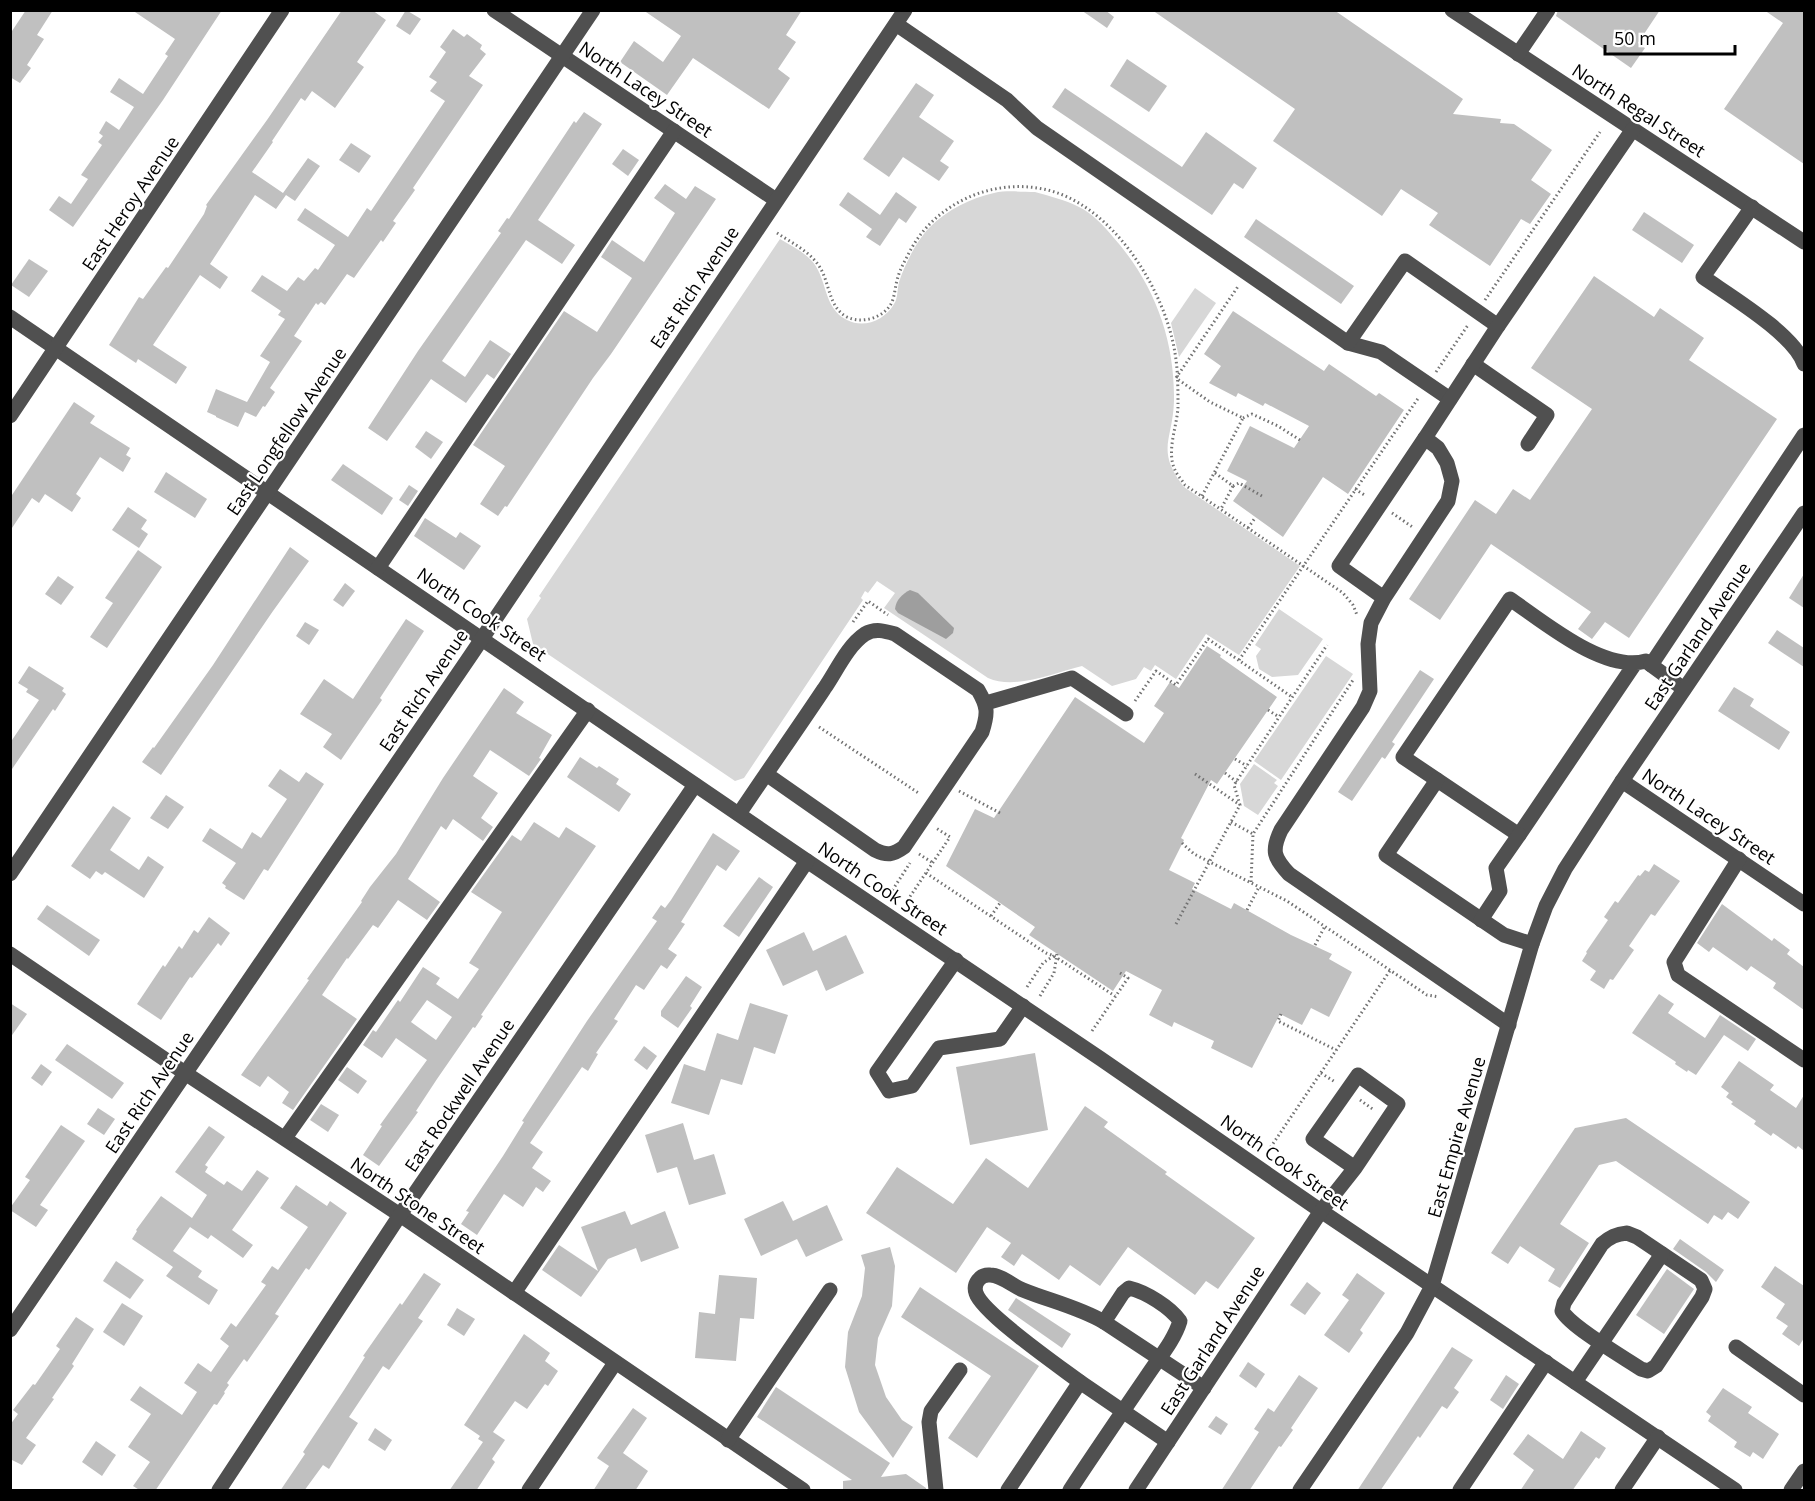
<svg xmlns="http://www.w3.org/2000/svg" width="1815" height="1501" font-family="'Open Sans',sans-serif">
<rect width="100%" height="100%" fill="#fff"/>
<!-- green -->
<g fill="#d7d7d7">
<path d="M1035 192C1049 196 1066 200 1079 207 1092 213 1104 226 1113 237 1154 283 1175 339 1174 401 1173 440 1155 450 1184 487L1300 566 1239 655 1206 634 1176 679 1155 665 1151 671 1144 667 1136 679 1112 686 1082 666C1054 673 1015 690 988 678L884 608 895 593 877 581 868 593 865 591 861 598 863 600 744 778 735 781 533 644 527 619 541 598 539 596 780 239C790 245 802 251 810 259 828 276 822 308 847 320 864 329 885 320 894 304 898 298 897 290 899 282 905 264 917 240 930 227 947 210 971 198 994 193 1007 190 1022 192 1035 192Z"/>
<polygon points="1195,288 1216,303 1179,357 1171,323"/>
<polygon points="1279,609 1323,639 1298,675 1272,677 1259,669 1256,656 1261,649 1255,645"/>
<polygon points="1326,656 1353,674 1281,780 1254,761"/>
<polygon points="1254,764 1277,780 1274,783 1278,786 1258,815 1244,806 1240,784"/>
</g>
<!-- water -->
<path fill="#9e9e9e" d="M910 590 918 593 954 628 953 633 946 639 898 613 895 609C896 600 902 594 910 590Z"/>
<!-- building -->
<g fill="#c0c0c0" fill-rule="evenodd">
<polygon points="26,10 53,10 37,35 44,39 27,65 31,68 20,83 10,77 10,34"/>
<polygon points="132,10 222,10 163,100 73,227 49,210 59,196 71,204 88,179 81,175 102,145 98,142 103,136 99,133 106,121 119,130 134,107 110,92 119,78 143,94 168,56 165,54 175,39"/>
<polygon points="342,10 372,10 386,20 357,62 364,67 335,108 312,91 305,101 301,98 272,141 273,142 252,172 283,193 308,158 320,166 295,201 286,195 276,209 255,195 210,264 228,277 220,289 200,275 153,345 187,367 176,384 138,359 136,363 109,345 139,297 143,299 166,267 168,268 204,214 207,206 206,205 267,120"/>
<polygon points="406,10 421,19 410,35 396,26"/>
<polygon points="643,10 802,10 786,35 796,42 778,69 790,78 769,109 693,58 667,95 620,62 634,41 663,62 681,36"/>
<polygon points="1081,10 1105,10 1114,17 1107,28"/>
<polygon points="1152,10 1334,10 1463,99 1453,114 1501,119 1500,123 1514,124 1552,150 1531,180 1551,194 1530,224 1521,219 1490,266 1429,225 1438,213 1401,189 1382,216 1273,141 1295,109"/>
<polygon points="1558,10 1660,10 1638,43 1645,48 1631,68 1556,16"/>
<polygon points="1764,10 1804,10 1804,164 1724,109 1783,23"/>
<polygon points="453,29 464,37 467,34 482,45 480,49 486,54 469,76 483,85 413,188 415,190 393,221 396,223 383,242 381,240 354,278 347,274 325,305 321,302 318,305 316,303 294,336 302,341 270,388 275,392 265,407 263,406 256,417 245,412 238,427 216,417 216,416 207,412 216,389 247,402 270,362 260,356 285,319 278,315 281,311 251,291 262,275 287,291 298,277 304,281 315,268 318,270 335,245 297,220 305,208 348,237 367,208 371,211 445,101 430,91 437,82 429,77 446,52 440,47"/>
<polygon points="1127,59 1167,86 1149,112 1110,86"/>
<polygon points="916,83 934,95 919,117 954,141 940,161 949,167 939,181 903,157 889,177 863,159"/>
<polygon points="1065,88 1182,167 1206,132 1257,168 1243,189 1234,183 1212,215 1052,107"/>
<polygon points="584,112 602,124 538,220 575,245 562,264 526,240 442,361 465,377 490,340 511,354 494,379 487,374 466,403 431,379 387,441 368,428 418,351 501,233 498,231 507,218 509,219 574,121 576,123"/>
<polygon points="351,143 371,156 359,173 339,160"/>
<polygon points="623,149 639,160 628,176 612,164"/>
<polygon points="665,184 686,199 695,186 716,199 611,354 593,378 507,507 505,506 498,516 480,504 505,466 473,445 564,311 597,332 632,278 601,257 612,240 644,262 675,213 654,198"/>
<polygon points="848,192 880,215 896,192 917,207 906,223 899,218 880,246 866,237 872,229 839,205"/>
<polygon points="1644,212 1694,245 1682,263 1632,230"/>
<polygon points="1256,219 1354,286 1341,304 1244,237"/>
<polygon points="29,259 48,271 29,297 11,285"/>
<polygon points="1594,276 1654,317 1660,308 1704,338 1689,360 1777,419 1629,638 1605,622 1592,639 1578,629 1591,612 1491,544 1440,620 1409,599 1475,500 1496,514 1513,489 1530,500 1592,409 1531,368"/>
<polygon points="1233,311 1324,371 1329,364 1376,396 1379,393 1404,410 1348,494 1323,477 1283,537 1233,501 1247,481 1227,471 1250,426 1294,448 1309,426 1265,403 1263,406 1238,393 1236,397 1209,383 1221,366 1204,354"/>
<polygon points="74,402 95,416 90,423 130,448 126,455 131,458 123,472 100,457 76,494 81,498 72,512 45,494 39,503 32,498 10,531 10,498"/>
<polygon points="426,431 443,442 431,459 415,447"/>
<polygon points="343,464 393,498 382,515 331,480"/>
<polygon points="166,472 207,499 195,518 154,492"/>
<polygon points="409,485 418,491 408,506 399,500"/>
<polygon points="128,507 147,520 141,529 148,534 139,548 112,530"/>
<polygon points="425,518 456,538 460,532 481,546 464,570 414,536"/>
<polygon points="290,547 309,561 273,611 161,775 142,762 153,747 154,748 213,665"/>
<polygon points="138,550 162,567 107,648 90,637 113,603 105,598"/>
<polygon points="1804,574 1804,608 1789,598"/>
<polygon points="58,576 74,587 61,605 45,594"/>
<polygon points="345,583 355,591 343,607 333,600"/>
<polygon points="406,619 424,631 380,698 382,700 341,760 323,747 332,734 300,714 324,679 353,699"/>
<polygon points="305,622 319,630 309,645 296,636"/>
<polygon points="1777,630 1804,648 1804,667 1768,643"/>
<polygon points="1207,646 1221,655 1220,657 1277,697 1217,784 1211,780 1181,838 1184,840 1169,870 1195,883 1192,889 1231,909 1234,903 1291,935 1332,954 1329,959 1352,972 1329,1017 1311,1008 1302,1025 1280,1014 1252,1068 1211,1048 1214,1041 1174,1022 1172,1027 1149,1015 1162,990 1126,971 1113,991 1029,935 1035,927 946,866 975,809 994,818 1075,697 1144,743 1164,713 1154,706 1170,682 1179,688"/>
<polygon points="29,666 64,688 62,691 66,694 55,711 53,709 10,772 10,743 39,700 26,692 28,689 18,683"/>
<polygon points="1420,670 1434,679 1392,742 1395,744 1385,759 1382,757 1352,801 1338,792"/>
<polygon points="1734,687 1754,699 1750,706 1790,732 1779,750 1718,711"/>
<polygon points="504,688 524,702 516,713 552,735 539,758 541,759 529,776 490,750 473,776 498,793 481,818 493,827 483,841 453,819 446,830 441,826 408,879 440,902 427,920 398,900 378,928 373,925 348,959 347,958 322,995 357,1019 293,1110 282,1103 289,1092 268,1076 260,1087 241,1075 309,980 307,979 362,902 361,901 370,887 396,854 443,778"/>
<polygon points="580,757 597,768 599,766 619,779 616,784 631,794 619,812 567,777"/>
<polygon points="280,769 299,782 306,772 324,784 268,871 264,869 244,900 225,888 226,886 222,883 236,863 202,841 210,828 242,849 252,832 261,838 287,799 268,786"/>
<polygon points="166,795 184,807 168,829 150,818"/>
<polygon points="113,806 131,818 110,850 139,870 148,856 164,867 144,898 105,872 102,875 96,871 90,879 71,866"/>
<path d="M534 822 559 838 566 827 596 846 481 1015 483 1016 475 1028 473 1027 437 1079 416 1111 418 1112 379 1166 363 1155 382 1126 380 1125 427 1060 396 1038 382 1058 363 1045 373 1030 376 1032 398 1000 400 1002 423 967 440 978 436 984 458 999 479 969 469 963 502 912 471 892 512 835 521 841ZM427 1000 452 1017 436 1040 411 1022Z"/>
<polygon points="713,833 740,851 726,871 717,865 681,922 685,924 668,949 677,955 667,969 661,965 644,990 636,985 614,1019 618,1021 596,1053 598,1054 588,1071 582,1067 530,1143 543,1152 532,1168 551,1181 543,1192 536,1187 523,1207 504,1194 477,1235 461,1224 469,1212 466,1211 503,1156 524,1122 522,1121 587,1021 657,921 652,918 661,905 665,908 671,900"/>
<polygon points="1654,864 1680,881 1655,916 1651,914 1629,946 1634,950 1613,980 1610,979 1604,989 1590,980 1596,971 1582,961 1587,953 1586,952 1608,920 1604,917 1615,901 1618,903 1638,875 1640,876 1645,870 1649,872"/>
<polygon points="759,877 773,887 739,937 723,926"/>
<polygon points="1722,904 1772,941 1774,938 1790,950 1787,954 1804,967 1804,1010 1773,988 1776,983 1751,966 1747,971 1713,947 1709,952 1697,943"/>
<polygon points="47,905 100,940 89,956 37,919"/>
<polygon points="209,917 230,933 221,946 218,943 192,978 190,977 161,1020 137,1004 163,965 165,967 179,946 182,949 194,930 198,933"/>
<polygon points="804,932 813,951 846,935 864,973 826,991 817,970 783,986 766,950"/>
<polygon points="686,976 702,987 690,1006 692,1008 678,1028 661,1016 661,1011"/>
<polygon points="1659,994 1674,1004 1668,1013 1705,1038 1720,1015 1756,1039 1748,1051 1724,1035 1696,1075 1688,1070 1687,1072 1675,1064 1676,1062 1632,1033"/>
<polygon points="10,1003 27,1014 10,1038"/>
<polygon points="750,1003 788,1015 775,1054 754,1047 742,1085 721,1079 709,1115 671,1103 684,1064 705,1071 717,1033 738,1040"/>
<polygon points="67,1044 124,1083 112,1099 55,1060"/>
<polygon points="644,1046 657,1056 647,1070 634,1060"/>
<polygon points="1035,1053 1048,1130 970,1145 956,1067"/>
<polygon points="1739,1061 1774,1085 1770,1090 1796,1108 1804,1095 1804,1151 1798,1146 1796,1149 1773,1133 1771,1136 1754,1124 1756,1121 1731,1104 1733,1102 1726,1097 1729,1093 1721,1087"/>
<polygon points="41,1064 52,1072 42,1086 31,1078"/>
<polygon points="347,1067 367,1081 358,1094 338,1080"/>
<polygon points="321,1104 339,1115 328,1132 310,1120"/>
<polygon points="1085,1106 1108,1122 1104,1127 1167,1172 1165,1174 1255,1238 1218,1289 1206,1281 1195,1295 1128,1247 1100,1286 1070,1265 1059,1280 1022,1254 1014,1266 1001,1257 1011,1243 987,1227 956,1273 866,1213 897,1167 953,1204 986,1158 1028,1188"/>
<polygon points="98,1108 115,1119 104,1135 87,1124"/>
<polygon points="1626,1118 1750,1202 1738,1219 1728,1212 1722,1220 1714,1215 1708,1224 1616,1161 1599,1165 1560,1224 1589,1243 1560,1288 1548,1281 1555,1269 1520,1246 1508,1264 1491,1253 1575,1128"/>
<polygon points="683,1123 694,1160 714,1154 726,1194 689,1205 677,1167 657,1173 645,1135"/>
<polygon points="61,1125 85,1141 40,1205 48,1210 36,1227 10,1210 10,1208 30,1180 25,1177"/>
<polygon points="209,1126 225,1137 205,1165 208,1167 205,1172 224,1185 227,1181 242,1191 257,1170 269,1178 232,1230 253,1245 243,1258 211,1235 208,1239 190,1227 173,1251 202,1271 198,1277 218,1290 209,1305 166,1276 173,1267 132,1239 137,1231 136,1230 161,1196 192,1218 207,1195 175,1172"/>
<polygon points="296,1185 327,1206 330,1201 347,1213 309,1270 306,1268 275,1314 279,1316 247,1362 244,1359 227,1383 229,1385 224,1392 225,1393 217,1405 214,1404 155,1491 141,1491 133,1486 150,1462 128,1447 151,1414 130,1400 140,1386 182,1415 197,1392 184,1383 198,1363 211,1372 229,1346 220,1339 231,1323 236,1327 266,1285 261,1282 272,1266 278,1270 308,1227 280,1208"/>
<polygon points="783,1201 793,1221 827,1205 843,1240 806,1257 797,1239 761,1256 744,1219"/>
<polygon points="625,1211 631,1225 665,1211 679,1248 641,1262 636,1248 608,1259 581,1297 542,1270 559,1245 598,1271 581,1227"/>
<polygon points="1680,1239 1724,1270 1716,1282 1706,1272 1673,1249"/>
<polygon points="890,1247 895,1266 892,1306 878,1338 875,1365 886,1397 902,1420 913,1427 893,1458 859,1412 845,1367 848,1332 862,1296 865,1268 861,1255"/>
<polygon points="116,1261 144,1280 130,1299 103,1281"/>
<polygon points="1775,1266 1804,1286 1804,1338 1799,1346 1782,1334 1788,1326 1776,1318 1785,1304 1761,1287"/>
<polygon points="1667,1269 1694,1289 1664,1334 1636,1315"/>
<polygon points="424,1273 441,1284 418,1318 423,1321 409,1341 389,1370 383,1366 349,1417 358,1423 329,1469 323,1465 304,1491 280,1491 305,1454 303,1452 344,1390 365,1357 363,1356 400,1303 402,1305"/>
<polygon points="1357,1273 1385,1293 1360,1330 1363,1333 1349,1353 1324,1335 1349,1300 1342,1295"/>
<polygon points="719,1275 757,1278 754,1319 740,1318 736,1361 695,1358 699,1312 715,1314"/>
<polygon points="1307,1282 1321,1293 1305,1315 1290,1305"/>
<polygon points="920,1287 1039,1366 977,1458 948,1438 991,1376 901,1317"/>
<polygon points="1016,1298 1071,1334 1062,1348 1008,1310"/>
<polygon points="122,1303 143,1316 124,1346 103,1332"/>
<polygon points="457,1308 475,1319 464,1336 447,1325"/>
<polygon points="76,1317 94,1329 72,1364 74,1366 52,1398 54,1399 26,1438 36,1445 22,1465 10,1459 10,1425 18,1414 13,1410 33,1384 35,1385 60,1349 56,1346"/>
<polygon points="524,1334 550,1353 545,1361 558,1371 548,1386 545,1384 527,1409 515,1401 493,1432 505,1440 492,1459 495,1462 476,1491 449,1491 483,1442 478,1439 480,1436 464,1425"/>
<polygon points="1452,1347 1473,1360 1454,1388 1459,1392 1447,1409 1442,1406 1420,1438 1418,1436 1380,1491 1357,1491"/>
<polygon points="1248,1362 1265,1374 1256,1388 1239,1376"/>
<polygon points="1299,1375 1318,1388 1291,1428 1293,1430 1281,1447 1279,1446 1249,1491 1221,1491 1259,1432 1254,1429 1268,1408 1274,1412"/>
<polygon points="1506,1375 1519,1384 1503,1409 1490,1400"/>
<polygon points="776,1387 890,1463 881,1477 906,1474 926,1488 926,1491 843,1491 843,1481 852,1480 757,1417"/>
<polygon points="1723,1388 1752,1407 1748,1413 1779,1434 1763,1459 1753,1452 1750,1457 1734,1447 1737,1442 1708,1421 1711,1416 1706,1412"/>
<polygon points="633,1408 647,1418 623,1453 648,1471 635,1491 593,1491 609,1466 597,1458"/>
<polygon points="1216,1416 1228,1424 1221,1435 1208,1427"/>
<polygon points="375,1428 392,1440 385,1451 368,1440"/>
<polygon points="1581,1431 1606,1448 1599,1459 1596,1457 1572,1491 1520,1491 1534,1470 1513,1454 1528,1434 1563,1459"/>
<polygon points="96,1441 116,1455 102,1476 82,1462"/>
</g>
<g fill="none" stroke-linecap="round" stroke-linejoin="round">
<!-- path -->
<g stroke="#727272" stroke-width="3" stroke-dasharray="1.5 3" stroke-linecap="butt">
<path d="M777 233C792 243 809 251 819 266 830 282 828 307 847 317 862 324 883 318 891 304 895 297 895 285 898 277 900 269 905 261 909 253 933 205 990 178 1043 189 1111 202 1165 289 1175 353 1178 370 1178 390 1178 407 1177 427 1166 451 1175 470 1177 475 1182 480 1185 485L1343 593 1353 605 1357 615"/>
<polyline points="1485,300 1600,132"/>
<polyline points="1436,372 1468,325"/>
<polyline points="1243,418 1252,414 1278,426 1300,440"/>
<polyline points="1215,473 1233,486 1221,509"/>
<polyline points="1233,486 1239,483 1262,496"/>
<polyline points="1355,489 1366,496"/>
<polyline points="1202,496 1243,418 1210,402 1176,378 1239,285"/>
<polyline points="1392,513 1414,528"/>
<polyline points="1248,528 1255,518"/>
<polyline points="853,622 868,601 888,615"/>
<polyline points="1239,660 1419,397"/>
<polyline points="1135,701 1156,671 1176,685 1208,639 1292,697"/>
<polyline points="1268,710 1279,717"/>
<polyline points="819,727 920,794"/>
<polyline points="1235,759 1247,766"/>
<polyline points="1225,773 1237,782"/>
<polyline points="1195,774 1240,805"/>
<polyline points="959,791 1000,813"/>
<polyline points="1231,822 1253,834"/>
<polyline points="1182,843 1194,854 1287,901 1427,995 1439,997"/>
<polyline points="919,854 933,863"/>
<polyline points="926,873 1046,953 1054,956 1115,996"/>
<polyline points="1251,882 1253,834 1353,680"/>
<polyline points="890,894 910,863"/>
<polyline points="905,904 950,837 936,828"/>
<polyline points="1247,910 1259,887"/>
<polyline points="991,916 1000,903"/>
<polyline points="1176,924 1240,805 1234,785 1327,645"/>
<polyline points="1315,945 1325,926"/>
<polyline points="1027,987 1043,963 1055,955"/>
<polyline points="1040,996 1054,973 1057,954"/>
<polyline points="1281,1014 1278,1021 1336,1050"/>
<polyline points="1092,1031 1128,978 1120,973"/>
<polyline points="1321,1073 1335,1082"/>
<polyline points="1360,1100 1374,1110"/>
<polyline points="1268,1151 1391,969"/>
</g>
<!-- minor -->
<g stroke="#505050" stroke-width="15">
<polyline points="494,10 776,200"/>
<polyline points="1452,10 1804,242"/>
<polyline points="896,24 1007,100 1037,128 1348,343 1381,352 1450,399"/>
<polyline points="1518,54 1548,10"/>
<path d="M1752 207 1703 277C1730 296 1794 334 1804 364"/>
<polyline points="10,317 807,861 1101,1059 1321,1211 1735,1490"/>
<polyline points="1348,343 1405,261 1498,326"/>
<polyline points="1473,364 1547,415 1528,444"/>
<polyline points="10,416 282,10"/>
<polyline points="1425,438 1498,326 1633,129"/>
<polyline points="378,568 674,131"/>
<path d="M1384 598 1339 566 1425 438 1438 448 1447 463 1452 481 1448 501 1384 598 1371 623 1368 644 1370 691 1363 707 1281 830C1271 851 1274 858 1289 874L1509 1025"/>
<path d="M1634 665 1519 835 1403 757 1510 599C1544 622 1604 673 1646 661L1651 665"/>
<polyline points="1684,689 1651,665 1804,435"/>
<polyline points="986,703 1072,678 1126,714"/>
<polyline points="1437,780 1386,855 1504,935 1532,944"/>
<polyline points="1622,781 1804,904"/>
<path d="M739 814C767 772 796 731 824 689 836 672 847 646 865 634 875 628 885 631 895 634L978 690C988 707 988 713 982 732L904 847C893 855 887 856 875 850L766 774"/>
<polyline points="1739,859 1674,962 1678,975 1804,1060"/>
<polyline points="10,874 593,10"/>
<polyline points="1481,920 1500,891 1496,868 1519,835"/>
<polyline points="10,954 185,1073 400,1215 803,1490"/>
<polyline points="956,960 877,1072 889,1091 912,1086 939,1048 1000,1039 1023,1006"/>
<polyline points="285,1138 588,710"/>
<path d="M1627 1233 1637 1237 1701 1280 1705 1289 1702 1297 1656 1366 1648 1371 1641 1369C1623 1357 1571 1327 1562 1311L1564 1303 1602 1244C1610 1237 1616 1234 1627 1233Z"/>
<polyline points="514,1293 807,861"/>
<polyline points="10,1330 471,655 905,10"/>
<polyline points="1736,1347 1804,1395"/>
<path d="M1080 1382C1060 1367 982 1313 976 1293 973 1284 980 1274 990 1275 1001 1275 1013 1286 1023 1290 1050 1301 1078 1307 1104 1322"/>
<polyline points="1575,1382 1662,1254"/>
<polyline points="728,1440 830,1290"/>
<polyline points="219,1490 400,1215 695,785"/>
<polyline points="529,1490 615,1363"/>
<polyline points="936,1490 929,1422 931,1411 960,1370"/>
<polyline points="1008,1490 1080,1382 1168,1442"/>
<path d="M1070 1490C1095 1452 1121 1414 1147 1376 1158 1359 1174 1341 1180 1321 1170 1307 1146 1292 1129 1288L1123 1293 1104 1322 1204 1388"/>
<polyline points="1136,1490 1321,1211 1355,1168 1398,1104 1358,1075 1313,1139 1355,1168"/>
<polyline points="1300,1490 1407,1333 1432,1286 1532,944 1546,906 1565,869 1622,781 1804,513"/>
<polyline points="1460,1490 1546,1362"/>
<polyline points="1622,1490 1658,1437"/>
<polyline points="1791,1490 1804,1471"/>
</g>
</g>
<g text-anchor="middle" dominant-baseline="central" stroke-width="4.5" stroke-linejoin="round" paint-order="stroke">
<!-- street labels -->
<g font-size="18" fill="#000" stroke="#fff">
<text transform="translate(646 89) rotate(34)">North Lacey Street</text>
<text transform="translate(1639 110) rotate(33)">North Regal Street</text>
<text transform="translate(130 203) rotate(-56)">East Heroy Avenue</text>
<text transform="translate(694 287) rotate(-56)">East Rich Avenue</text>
<text transform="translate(286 431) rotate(-56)">East Longfellow Avenue</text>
<text transform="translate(482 614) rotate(34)">North Cook Street</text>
<text transform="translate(1697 636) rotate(-56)">East Garland Avenue</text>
<text transform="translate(423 690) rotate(-56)">East Rich Avenue</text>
<text transform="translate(1709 816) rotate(34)">North Lacey Street</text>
<text transform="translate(883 888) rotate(34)">North Cook Street</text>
<text transform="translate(149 1092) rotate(-56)">East Rich Avenue</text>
<text transform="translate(459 1095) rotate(-56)">East Rockwell Avenue</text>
<text transform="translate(1456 1137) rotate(-74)">East Empire Avenue</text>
<text transform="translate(1285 1162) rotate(35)">North Cook Street</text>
<text transform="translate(418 1205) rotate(34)">North Stone Street</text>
<text transform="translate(1212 1340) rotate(-57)">East Garland Avenue</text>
</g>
</g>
<!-- border -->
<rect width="1815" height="1501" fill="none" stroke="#000000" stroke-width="24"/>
<!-- scale -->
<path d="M1605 45v9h130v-9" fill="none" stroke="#000000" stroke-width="3"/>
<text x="1614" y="45" font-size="18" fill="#000000" stroke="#ffffff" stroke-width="4.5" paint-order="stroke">50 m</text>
</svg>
